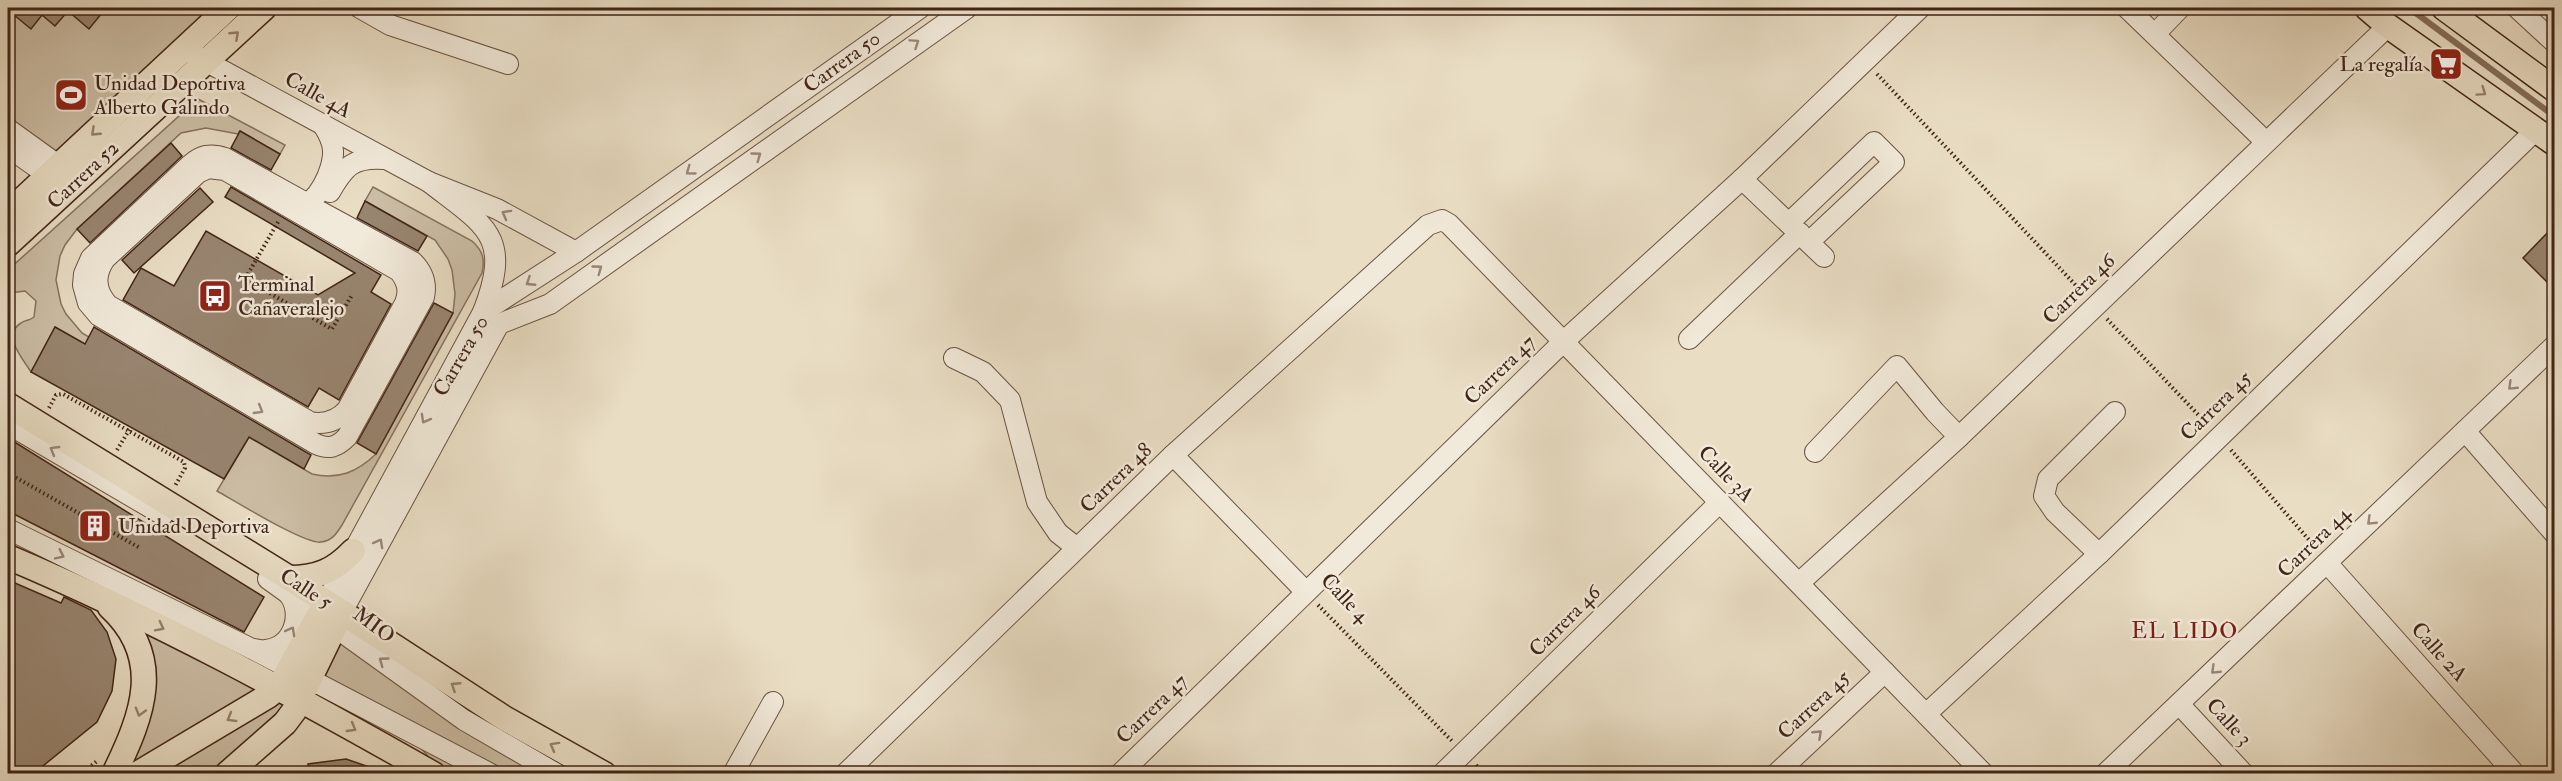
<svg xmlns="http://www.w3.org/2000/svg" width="2562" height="781" font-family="'IM FELL Double Pica',serif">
<rect width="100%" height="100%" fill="#e9ddc4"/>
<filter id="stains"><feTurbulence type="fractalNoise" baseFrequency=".00333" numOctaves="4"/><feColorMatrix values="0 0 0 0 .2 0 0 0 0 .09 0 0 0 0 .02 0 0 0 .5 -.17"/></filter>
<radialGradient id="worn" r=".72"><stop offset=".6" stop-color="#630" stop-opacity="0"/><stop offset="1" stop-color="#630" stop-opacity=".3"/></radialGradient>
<!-- green -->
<g fill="#ccbea6" stroke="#86725e" stroke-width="1.5">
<polygon points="8,8 228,8 59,166 8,129"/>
<path d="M198 99 285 145 280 154 240 131 238 134 206 128 181 133 77 229 65 245 60 256 56 280 61 304 66 314 82 333 114 352 110 359 55 327 31 372C23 359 1 335 21 323 25 320 29 321 34 317L36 301 25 291 10 293 8 290V270Z"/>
<path d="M373 187 472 241C483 251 485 259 482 273L342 525C337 533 332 541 321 542 306 545 235 501 217 491L249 437 312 474C339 480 357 472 376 454L453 313 455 294 452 270 448 259 435 240 365 201Z"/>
<polygon points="124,621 301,699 227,773 114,773 141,707"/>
<polygon points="335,627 464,720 504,718 604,773 443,773 401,726 310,680"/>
</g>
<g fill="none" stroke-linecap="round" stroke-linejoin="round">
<!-- stream -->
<polyline stroke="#846e5b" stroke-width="6" points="2409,8 2554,116"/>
</g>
<!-- building -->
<g fill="#988570" stroke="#412516" stroke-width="1.5">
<polygon points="8,8 106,8 89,29 68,11 55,26 42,15 31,29 8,10"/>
<polygon points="240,131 280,154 271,170 231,148"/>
<polygon points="171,143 182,156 90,243 77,229"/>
<polygon points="231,187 381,275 371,292 391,304 339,400 319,388 308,407 123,300 141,268 174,286 206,231 318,295 355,273 225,197"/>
<polygon points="200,188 213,202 134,273 122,260"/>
<polygon points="365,201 427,236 418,251 357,218"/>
<polygon points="2554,226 2554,289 2523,258"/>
<polygon points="434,303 453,313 376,454 357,443"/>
<polygon points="55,327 85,344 94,327 311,455 304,469 249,437 224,479 31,372"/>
<polygon points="8,438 264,597 244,632 8,511"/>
<polygon points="8,580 61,603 64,597 91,610 107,632 116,659 112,691 97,722 33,774 8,774"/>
<polygon points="346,759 381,771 381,774 308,774 308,764"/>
</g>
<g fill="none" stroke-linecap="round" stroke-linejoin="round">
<defs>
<g id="minor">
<polyline points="360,8 390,25 508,64"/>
<polyline points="2127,8 2266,142"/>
<polyline points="2517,8 2554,42"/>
<polyline points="2155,34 2180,8"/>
<polyline points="194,55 429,182 497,209 576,252"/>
<polyline points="8,129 69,173"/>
<polyline points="8,147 49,176"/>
<path d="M208 168 225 170 399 271C407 281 410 291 405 303L347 410C337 421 325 425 310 422L108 305C95 290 94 275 105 259L198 173Z"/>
<polyline points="1742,179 1824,257"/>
<path d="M330 192C345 166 353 157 384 159"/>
<path d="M308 204 225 158C211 153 201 155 190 165L91 258 84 274 83 285 88 303 99 316 316 444C329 450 337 447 347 437L424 297C427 283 423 272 413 262L321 212"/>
<path d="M298 207C317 206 334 169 333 151 333 142 328 133 323 125"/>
<polyline points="1790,222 1874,142 1894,162 1809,242"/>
<polyline points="483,312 576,252 920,8"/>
<polyline points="1689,339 1800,233"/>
<polyline points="954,358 983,372 1010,400 1037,502 1058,533 1077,548"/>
<polyline points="8,424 163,515"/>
<polyline points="2465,431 2554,533"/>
<polyline points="1815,452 1897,366 1935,412 1959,437"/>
<polyline points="1173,455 1306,592"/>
<polyline points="8,529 252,649 491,774"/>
<polyline points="2099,554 2055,512 2044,496 2048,479 2115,412"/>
<polyline points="2327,563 2515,774"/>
<polyline points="268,579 464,720 557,774"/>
<polyline points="1799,583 1959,437 2388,26"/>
<path d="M326 602 483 312C513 235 485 226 429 182"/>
<polyline points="342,612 499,324 550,304 967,8"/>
<path d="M252 649C256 649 262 651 266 650 294 647 305 612 287 592"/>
<polyline points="2179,704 2244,774"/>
<polyline points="1926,714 2099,554 2536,130"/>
<polyline points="733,774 773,702"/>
<polyline points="845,774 1173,455 1428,225 1442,220 1449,224 1984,774"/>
<polyline points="1120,774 1563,342 1742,179 1920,8"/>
<polyline points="1442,774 1720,502"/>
<polyline points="1776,774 1885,672"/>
<polyline points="2105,774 2554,346"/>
</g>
<g id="major">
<polyline points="2367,8 2388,26 2554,143"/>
<polyline points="2444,8 2554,89"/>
<polyline points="8,213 228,8"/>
<polyline points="8,244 264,8"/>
<polyline points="8,405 289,578 504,718 604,774"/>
<path d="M8 557C155 619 294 695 433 774"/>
<path d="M289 578C317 578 334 571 353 551"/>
<path d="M110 607C165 658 143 715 114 774"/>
<polyline points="137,774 268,696 279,687 326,602"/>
<polyline points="227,774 285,723 294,711 342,612"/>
</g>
</defs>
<!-- minor casing -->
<use href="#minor" stroke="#6b5342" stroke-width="22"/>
<!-- major casing -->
<use href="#major" stroke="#412516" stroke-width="27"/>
<!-- path -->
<g stroke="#412516" stroke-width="4" stroke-dasharray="1.5 3" stroke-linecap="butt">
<polyline points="1877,74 2084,294"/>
<polyline points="278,222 245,279 332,329 352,295"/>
<polyline points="2107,319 2207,424"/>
<polyline points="49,408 56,395 63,394 184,462 185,468 175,486"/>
<polyline points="117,450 131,427"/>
<polyline points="2231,450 2316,548"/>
<polyline points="8,473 140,548"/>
<polyline points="1318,605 1452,741"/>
<polyline points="1476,765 1484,774"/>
<polyline points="81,774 97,761"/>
</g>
<!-- minor -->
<use href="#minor" stroke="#f1e9d9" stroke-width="20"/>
<!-- major -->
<use href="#major" stroke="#e9ddc4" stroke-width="24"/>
</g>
<!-- one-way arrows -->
<defs><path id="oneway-chevron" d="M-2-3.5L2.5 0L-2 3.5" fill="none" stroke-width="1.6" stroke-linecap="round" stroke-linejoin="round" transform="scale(1.5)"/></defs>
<g stroke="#95816d">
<use href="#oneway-chevron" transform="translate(235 35) rotate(-43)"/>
<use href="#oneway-chevron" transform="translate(2482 92) rotate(35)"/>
<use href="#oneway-chevron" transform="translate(95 132) rotate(137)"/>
<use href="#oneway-chevron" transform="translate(160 627) rotate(27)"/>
<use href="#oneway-chevron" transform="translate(455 686) rotate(-147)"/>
<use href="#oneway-chevron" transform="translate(140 712) rotate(106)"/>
<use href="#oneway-chevron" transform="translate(231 718) rotate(150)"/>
<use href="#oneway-chevron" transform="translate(352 728) rotate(30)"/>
<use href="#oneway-chevron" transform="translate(554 746) rotate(-151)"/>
</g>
<g stroke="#998778">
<use href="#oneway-chevron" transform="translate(915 43) rotate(-34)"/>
<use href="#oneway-chevron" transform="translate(757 156) rotate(-36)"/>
<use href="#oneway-chevron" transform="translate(690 171) rotate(144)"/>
<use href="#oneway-chevron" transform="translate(506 214) rotate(-151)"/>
<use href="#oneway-chevron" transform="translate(598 269) rotate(-36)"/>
<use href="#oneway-chevron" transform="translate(530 282) rotate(147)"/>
<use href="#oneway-chevron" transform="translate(2512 386) rotate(136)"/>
<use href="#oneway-chevron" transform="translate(259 410) rotate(31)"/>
<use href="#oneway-chevron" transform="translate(425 419) rotate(119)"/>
<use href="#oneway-chevron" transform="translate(54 450) rotate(-150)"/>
<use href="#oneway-chevron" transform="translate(2371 521) rotate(136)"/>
<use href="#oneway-chevron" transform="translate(379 543) rotate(-61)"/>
<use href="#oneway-chevron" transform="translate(60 555) rotate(26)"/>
<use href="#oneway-chevron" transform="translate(291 631) rotate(-61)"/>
<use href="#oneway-chevron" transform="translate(383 661) rotate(-144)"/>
<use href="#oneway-chevron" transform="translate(2215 670) rotate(136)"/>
<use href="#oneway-chevron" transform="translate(1818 734) rotate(-43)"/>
</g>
<!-- icons -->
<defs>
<symbol id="supermarket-square" viewBox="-11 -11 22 22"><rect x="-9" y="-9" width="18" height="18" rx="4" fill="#8f2418" stroke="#f1e9d9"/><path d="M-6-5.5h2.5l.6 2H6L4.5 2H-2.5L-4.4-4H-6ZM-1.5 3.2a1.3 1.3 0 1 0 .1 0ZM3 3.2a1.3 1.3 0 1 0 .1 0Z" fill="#fff"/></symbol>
<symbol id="stadium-square" viewBox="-11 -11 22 22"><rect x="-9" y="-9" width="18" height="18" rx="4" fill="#8f2418" stroke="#f1e9d9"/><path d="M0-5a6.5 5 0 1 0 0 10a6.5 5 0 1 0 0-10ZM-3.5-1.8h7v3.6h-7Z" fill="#fff"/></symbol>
<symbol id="bus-square" viewBox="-11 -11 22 22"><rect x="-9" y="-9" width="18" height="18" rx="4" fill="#8f2418" stroke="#f1e9d9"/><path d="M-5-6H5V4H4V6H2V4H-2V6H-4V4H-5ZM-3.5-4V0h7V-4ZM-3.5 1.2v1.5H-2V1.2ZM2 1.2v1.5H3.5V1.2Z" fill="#fff"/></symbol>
<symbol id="building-square" viewBox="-11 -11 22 22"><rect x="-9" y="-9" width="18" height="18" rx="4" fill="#8f2418" stroke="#f1e9d9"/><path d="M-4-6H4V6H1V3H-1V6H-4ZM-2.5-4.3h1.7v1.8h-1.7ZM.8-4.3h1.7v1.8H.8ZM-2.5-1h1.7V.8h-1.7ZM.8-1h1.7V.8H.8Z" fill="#fff"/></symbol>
</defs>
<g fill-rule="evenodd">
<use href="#supermarket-square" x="2427" y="45" width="38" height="38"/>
<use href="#stadium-square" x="52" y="76" width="38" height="38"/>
<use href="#bus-square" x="196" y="277" width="38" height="38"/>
<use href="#building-square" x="76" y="507" width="38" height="38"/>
</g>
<g text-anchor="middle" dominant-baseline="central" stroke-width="5" stroke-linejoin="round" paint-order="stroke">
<!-- street labels -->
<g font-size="21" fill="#412516" stroke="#f1e9d9">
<text transform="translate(842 62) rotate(-36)">Carrera 50</text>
<text transform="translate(318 95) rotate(29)">Calle 4A</text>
<text transform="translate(83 175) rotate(-43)">Carrera 52</text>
<text transform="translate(2079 289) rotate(-44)">Carrera 46</text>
<text transform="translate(461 356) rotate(-60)">Carrera 50</text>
<text transform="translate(1500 370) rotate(-44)">Carrera 47</text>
<text transform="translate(2216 406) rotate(-44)">Carrera 45</text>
<text transform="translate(1726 474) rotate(46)">Calle 3A</text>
<text transform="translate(1116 478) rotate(-44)">Carrera 48</text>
<text transform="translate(2314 542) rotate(-44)">Carrera 44</text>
<text transform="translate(306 589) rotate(33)">Calle 5</text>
<text transform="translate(1345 598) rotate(46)">Calle 4</text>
<text transform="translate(1565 621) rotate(-45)">Carrera 46</text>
<text transform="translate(374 625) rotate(36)">MIO</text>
<text transform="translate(2439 652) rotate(48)">Calle 2A</text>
<text transform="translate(1814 705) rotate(-43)">Carrera 45</text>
<text transform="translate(1152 709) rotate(-44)">Carrera 47</text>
<text transform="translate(2229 722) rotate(47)">Calle 3</text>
</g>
<!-- poi labels -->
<g font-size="21" fill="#412516" stroke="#f1e9d9" text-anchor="start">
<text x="2423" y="64" text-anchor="end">La regalía</text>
<text x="94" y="83">Unidad Deportiva<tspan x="94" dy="24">Alberto Galindo</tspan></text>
<text x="238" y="284">Terminal<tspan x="238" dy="24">Cañaveralejo</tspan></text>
<text x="118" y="526">Unidad Deportiva</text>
</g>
<!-- neighbourhood labels -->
<g font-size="22" letter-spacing="1.5" fill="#7a1f14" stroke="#f1e9d9">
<text x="2185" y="631">EL LIDO</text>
</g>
</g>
<!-- margin -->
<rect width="2562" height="781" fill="none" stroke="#e9ddc4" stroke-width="30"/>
<rect x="9" y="9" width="2544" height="763" fill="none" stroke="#412516" stroke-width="3"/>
<rect x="15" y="15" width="2532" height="751" fill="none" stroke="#412516" stroke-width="1.5"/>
<rect width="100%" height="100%" filter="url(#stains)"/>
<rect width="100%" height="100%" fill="url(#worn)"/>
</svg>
